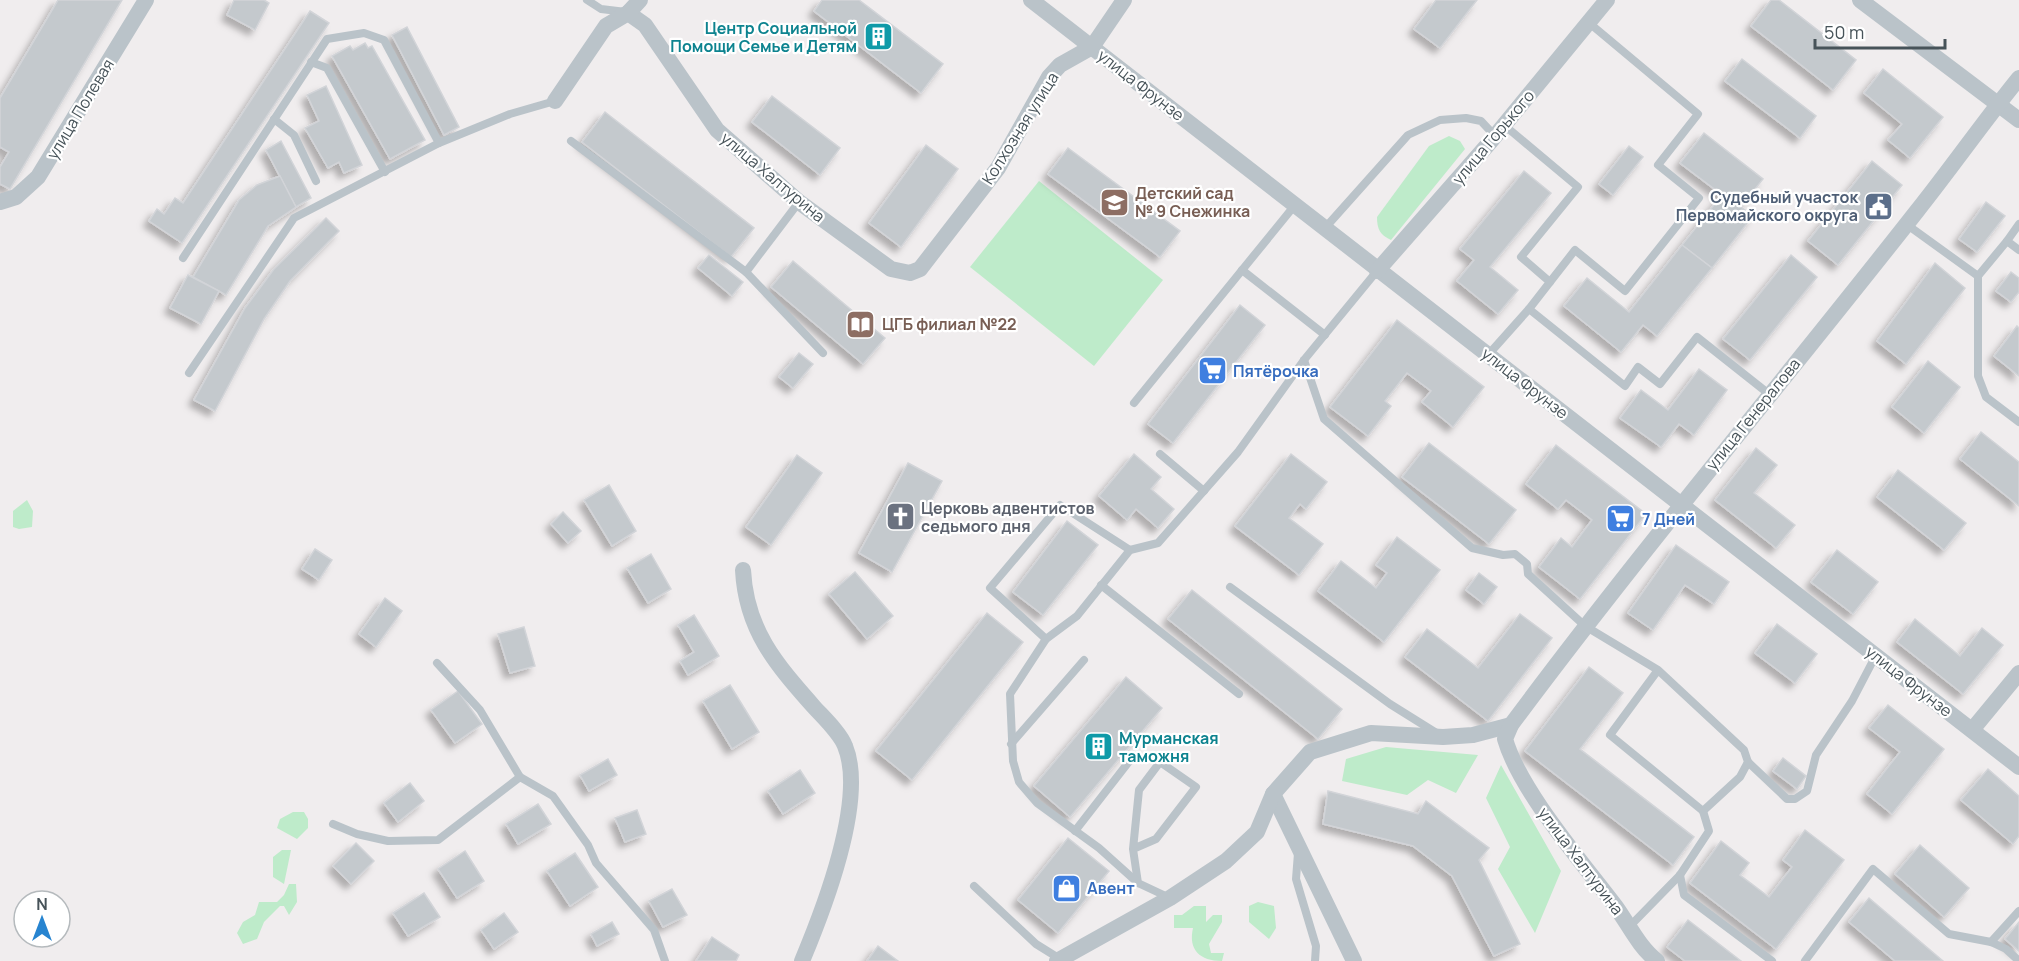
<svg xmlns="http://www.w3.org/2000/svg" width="2019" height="961" font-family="Manrope,sans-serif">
<defs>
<filter id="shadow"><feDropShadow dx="-5.5" dy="5.5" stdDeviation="3" flood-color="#0004"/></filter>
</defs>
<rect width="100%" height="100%" fill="#f0edee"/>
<!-- green -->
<g fill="#beebca">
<path d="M1449 136 1460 141 1465 149 1391 240C1380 235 1377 229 1377 217L1429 146Z"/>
<polygon points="1039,181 1163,280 1094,366 970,267"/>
<polygon points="27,500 33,511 32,527 19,529 13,527 13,511"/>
<polygon points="1386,747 1478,755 1456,793 1428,780 1407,795 1342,781 1346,759"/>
<polygon points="1501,765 1561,871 1535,933 1498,869 1510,847 1486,798"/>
<polygon points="293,812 304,812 308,819 308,828 297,839 277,828 280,819"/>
<polygon points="282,850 291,850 284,884 273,877 273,857"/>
<polygon points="289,884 296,884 297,902 289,915 284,906 280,906 264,922 257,939 243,944 237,933 243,922 255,915 259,902 277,902 284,895"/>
<polygon points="1258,902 1274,906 1276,928 1269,939 1249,922 1249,906"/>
<path d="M1194 906H1206V922L1213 915H1222V922L1209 944 1211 953H1224L1222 961C1200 961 1188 950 1193 928H1174V915H1182Z"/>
</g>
<!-- building -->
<g fill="#c4c9cd" stroke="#d2d4d8" stroke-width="1.5" filter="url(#shadow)">
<polygon points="58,0 122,0 10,189 0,184 0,167 9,152 0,147 0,98"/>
<polygon points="234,0 264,0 269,3 255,30 227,15"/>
<polygon points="822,0 859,0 943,64 921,93 814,11"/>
<polygon points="1436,0 1477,0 1440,48 1414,29"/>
<polygon points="1771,0 1779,0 1856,60 1833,90 1751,26"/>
<polygon points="310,11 329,23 182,243 149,221 157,209 164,214 175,198 183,203"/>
<polygon points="407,27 459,127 444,135 392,35"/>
<polygon points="365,43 368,48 372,46 425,140 390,159 332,56 350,46 353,50"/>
<polygon points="1742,59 1816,116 1800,138 1725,81"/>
<polygon points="1883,69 1943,117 1910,158 1888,140 1902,124 1864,93"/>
<polygon points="326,86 362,165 344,173 339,162 328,168 305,128 319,121 307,95"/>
<polygon points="772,96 840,148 820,175 752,122"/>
<polygon points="605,112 754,228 731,257 582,142"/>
<polygon points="1704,133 1763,179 1741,207 1753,216 1712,268 1682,245 1722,195 1680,163"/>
<polygon points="281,141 311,198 296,207 266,150"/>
<polygon points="926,145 958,169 901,247 869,223"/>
<polygon points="1629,146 1643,157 1613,195 1599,184"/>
<polygon points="1068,148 1180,231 1160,257 1048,174"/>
<polygon points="1872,161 1902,185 1838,265 1808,241"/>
<polygon points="1524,171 1551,193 1490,267 1518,290 1498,314 1457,281 1474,260 1460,249"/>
<polygon points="280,176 296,207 268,226 226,295 193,277 239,200 257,185"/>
<polygon points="1986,202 2005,216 1977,252 1959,239"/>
<polygon points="326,218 339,231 290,281 264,319 215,411 194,400 245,308 274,269"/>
<polygon points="1682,245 1712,268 1657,336 1643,325 1621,352 1564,306 1587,278 1629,312"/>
<polygon points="709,255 743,282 732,296 698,268"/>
<polygon points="1791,255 1817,277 1750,360 1723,339"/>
<polygon points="793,261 885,338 863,364 771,287"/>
<polygon points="1935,263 1965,288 1906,364 1877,341"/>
<polygon points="2011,272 2019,278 2019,292 2011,302 1996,291"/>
<polygon points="188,275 219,291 201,324 170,308"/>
<polygon points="1240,305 1265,325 1173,443 1148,424"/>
<polygon points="1397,320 1484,387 1453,427 1422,402 1431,391 1407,373 1385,401 1391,406 1368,436 1330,407"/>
<polygon points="2017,326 2019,328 2019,376 1994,356"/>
<polygon points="799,353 813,364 793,388 779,377"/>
<polygon points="1928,361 1960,387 1924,433 1892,407"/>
<polygon points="1699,369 1727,390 1694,435 1679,424 1661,447 1620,418 1641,390 1668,410"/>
<polygon points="1981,432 2019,462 2019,506 1960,459"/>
<polygon points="1429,443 1516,510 1489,544 1402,477"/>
<polygon points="1556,445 1646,514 1580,599 1539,567 1561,538 1572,547 1592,520 1566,500 1558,509 1526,484"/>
<polygon points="1756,448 1777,465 1754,493 1795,525 1776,548 1715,500"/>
<polygon points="1134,454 1161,477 1151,489 1174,509 1158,528 1136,509 1127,520 1099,496"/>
<polygon points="1291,454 1327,482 1306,509 1300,504 1289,518 1323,544 1299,575 1235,526"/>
<polygon points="797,455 822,473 771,545 746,527"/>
<polygon points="908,463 942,481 892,572 859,553"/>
<polygon points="1898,470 1966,523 1944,550 1877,497"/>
<polygon points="609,485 636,531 612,546 584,500"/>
<polygon points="563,512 581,531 568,543 551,524"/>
<polygon points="1067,521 1098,545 1043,615 1013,592"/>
<polygon points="1397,537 1440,570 1384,642 1318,591 1341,561 1376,588 1387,573 1376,565"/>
<polygon points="1676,545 1729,582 1714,604 1685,585 1653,630 1628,613"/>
<polygon points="315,549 332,560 319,580 302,569"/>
<polygon points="1837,550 1878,582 1853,614 1811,582"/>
<polygon points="651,554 671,589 648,603 627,568"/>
<polygon points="855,572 893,616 867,639 829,594"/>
<polygon points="1479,573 1497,587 1484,604 1466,590"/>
<polygon points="1192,590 1342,709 1318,739 1168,619"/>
<polygon points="385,598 402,611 376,647 359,634"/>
<polygon points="987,613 1023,642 912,780 876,751"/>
<polygon points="1520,614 1552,638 1488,721 1405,657 1427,629 1478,668"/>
<polygon points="694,615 719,656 688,675 680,661 694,652 678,625"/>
<polygon points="1915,619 1960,656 1982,628 2003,645 1963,694 1897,642"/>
<polygon points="1777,624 1817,654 1795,683 1755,653"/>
<polygon points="524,627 535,666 510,673 498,634"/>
<polygon points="1589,667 1623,693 1580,749 1694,837 1673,865 1525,751"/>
<polygon points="1126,677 1162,708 1070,817 1034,786"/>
<polygon points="730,685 759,732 732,749 703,701"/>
<polygon points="458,691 482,724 455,743 431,710"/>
<polygon points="1888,705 1944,749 1892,814 1867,794 1900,752 1869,728"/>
<polygon points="1783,758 1806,776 1797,789 1773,771"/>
<polygon points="608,759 617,775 589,791 580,775"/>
<polygon points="1988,769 2019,796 2019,836 2013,844 1961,800"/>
<polygon points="800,770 815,793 783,814 768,791"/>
<polygon points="410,783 424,801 398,822 384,803"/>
<polygon points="1328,791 1418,814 1426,801 1489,848 1479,860 1520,944 1494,956 1452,876 1413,846 1323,824"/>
<polygon points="538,804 551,824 518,844 506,824"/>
<polygon points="637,810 646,834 625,842 615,818"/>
<polygon points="1805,830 1844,860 1776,949 1690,883 1721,841 1749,863 1740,875 1769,897 1792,867 1783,860"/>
<polygon points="1068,838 1109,871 1058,933 1018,900"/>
<polygon points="356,843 374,861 351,884 333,866"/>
<polygon points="1920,845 1969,888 1944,917 1895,874"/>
<polygon points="465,851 484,881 457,898 438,869"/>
<polygon points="575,853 598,887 570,906 547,871"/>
<polygon points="672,889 687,915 663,927 649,901"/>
<polygon points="424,893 440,917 408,936 393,913"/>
<polygon points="1869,898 1943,961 1895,961 1849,922"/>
<polygon points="504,913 518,932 494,949 481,930"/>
<polygon points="1688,920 1741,961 1685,961 1667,947"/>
<polygon points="612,922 619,934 597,946 591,934"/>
<polygon points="2019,922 2019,951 2005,939"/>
<polygon points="712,937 739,955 736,961 696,961"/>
<polygon points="878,946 898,961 867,961"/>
</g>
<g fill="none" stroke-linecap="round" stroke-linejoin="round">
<!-- lane -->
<g stroke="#bac3c9" stroke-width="8">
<polyline points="587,0 601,9 626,12"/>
<polyline points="311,62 327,68 385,172"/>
<polyline points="274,119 294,135 316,181"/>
<polyline points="1504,125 1578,187 1521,257 1550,282 1529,309"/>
<polyline points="571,141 746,272"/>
<polyline points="799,202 746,272 823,353"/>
<polyline points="1906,224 1978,276"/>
<polyline points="2019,224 2007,241 2019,250"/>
<polyline points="1325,228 1408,135 1440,120 1466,118 1481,121 1495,136"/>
<polyline points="2007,241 1978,276 1978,376 1986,397 2019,422"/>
<polyline points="183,258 327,39 364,33 384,40 439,143"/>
<polyline points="1242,270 1325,335"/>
<polyline points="1550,282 1575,250 1625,291 1699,198 1658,165 1698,114 1588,22"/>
<polyline points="1488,355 1529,309 1625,386 1638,367 1660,384 1697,337 1769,394"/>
<polyline points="1304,360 1324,419 1472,548 1503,555 1515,554 1527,564 1528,574 1585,626 1658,670 1610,735 1703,811 1740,777 1748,762 1744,750 1658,670"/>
<polyline points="189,373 294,218 439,143 510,114 555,101"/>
<polyline points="1134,403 1295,205"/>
<polyline points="1160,454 1204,491"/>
<polyline points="1101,585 1239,694"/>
<polyline points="1230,587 1390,704 1438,734"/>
<polyline points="1046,639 990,588 1060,505 1130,550"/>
<polyline points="437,663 480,710 520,777"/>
<polyline points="1011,744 1084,660"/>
<polyline points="1748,762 1787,799 1795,799 1807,791 1816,755 1852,701 1876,655"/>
<polyline points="333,824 357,834 388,841 438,840 520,777 553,796 588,845 596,863 654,930 665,961"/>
<polyline points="1075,831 1131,759"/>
<polyline points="1133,849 1139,790 1160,762 1196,787 1156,839 1133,849 1138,883 1170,898"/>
<polyline points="1298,853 1296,879 1316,946 1315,961"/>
<polyline points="1680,875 1684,895 1772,961"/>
<polyline points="1138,883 1099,848 1037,803 1019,782 1013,761 1010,694 1046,639 1077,616 1130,550 1158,543 1238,452 1304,360 1377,271"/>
<polyline points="974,886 1036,944 1060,959"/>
<polyline points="1630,926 1680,875 1709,831 1703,811"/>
<polyline points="1991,942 2019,911"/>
<polyline points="1805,961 1873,869 1949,934 1991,942 2006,949 2019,961"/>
</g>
<!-- street -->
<g stroke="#bac3c9" stroke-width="16">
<polyline points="1031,0 2019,767"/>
<polyline points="1860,0 2019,120"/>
<polyline points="628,13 645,25 717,130 799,202 891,269 910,273 920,269 998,168 1049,77 1060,65 1092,47 1124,0"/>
<polyline points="555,101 606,26 628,13 640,0"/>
<polyline points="0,202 16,197 38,177 146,0"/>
<polyline points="1377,271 1491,141 1607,0"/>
<path d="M743 570C746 630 776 664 814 707 824 718 840 733 845 746 867 799 823 911 802 961"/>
<polyline points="1972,730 2019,673"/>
<polyline points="1273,794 1354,961"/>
<polyline points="1057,961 1170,898 1226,861 1257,832 1273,794 1310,752 1371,733 1443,737 1473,735 1511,725"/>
<path d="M1657 961C1639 947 1629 925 1616 907 1582 862 1520 791 1505 739L1511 725C1642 549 1782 383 1917 211 1952 167 1984 121 2019 78"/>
</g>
</g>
<!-- icons -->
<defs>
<symbol id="building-square" viewBox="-11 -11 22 22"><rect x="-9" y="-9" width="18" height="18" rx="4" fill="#0f9aa8" stroke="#fff"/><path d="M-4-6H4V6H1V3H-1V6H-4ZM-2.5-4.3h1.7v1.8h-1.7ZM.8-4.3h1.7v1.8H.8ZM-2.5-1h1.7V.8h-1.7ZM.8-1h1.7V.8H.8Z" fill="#fff"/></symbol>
<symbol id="school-square" viewBox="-11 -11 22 22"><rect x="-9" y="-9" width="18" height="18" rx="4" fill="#8d6e63" stroke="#fff"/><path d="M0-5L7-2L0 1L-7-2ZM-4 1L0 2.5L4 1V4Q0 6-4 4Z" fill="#fff"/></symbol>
<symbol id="civic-square" viewBox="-11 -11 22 22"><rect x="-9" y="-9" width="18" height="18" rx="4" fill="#5c6f8a" stroke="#fff"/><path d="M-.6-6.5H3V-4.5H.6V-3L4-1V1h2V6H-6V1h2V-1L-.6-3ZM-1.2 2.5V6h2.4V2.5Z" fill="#fff"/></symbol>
<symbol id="library-square" viewBox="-11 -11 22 22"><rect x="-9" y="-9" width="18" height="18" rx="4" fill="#8d6e63" stroke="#fff"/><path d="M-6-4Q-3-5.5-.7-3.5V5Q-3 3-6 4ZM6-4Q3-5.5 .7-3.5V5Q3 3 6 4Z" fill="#fff"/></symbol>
<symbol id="supermarket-square" viewBox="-11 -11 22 22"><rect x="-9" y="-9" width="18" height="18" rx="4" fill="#3f7fe0" stroke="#fff"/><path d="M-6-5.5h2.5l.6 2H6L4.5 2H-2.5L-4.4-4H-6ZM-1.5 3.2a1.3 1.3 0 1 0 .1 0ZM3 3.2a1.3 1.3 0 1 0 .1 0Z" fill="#fff"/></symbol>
<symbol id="church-square" viewBox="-11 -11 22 22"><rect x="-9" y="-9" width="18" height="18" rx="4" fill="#6b7280" stroke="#fff"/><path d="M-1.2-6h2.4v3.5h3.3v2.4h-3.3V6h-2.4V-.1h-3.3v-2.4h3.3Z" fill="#fff"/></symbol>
<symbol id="shop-square" viewBox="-11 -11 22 22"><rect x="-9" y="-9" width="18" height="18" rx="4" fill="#3f7fe0" stroke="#fff"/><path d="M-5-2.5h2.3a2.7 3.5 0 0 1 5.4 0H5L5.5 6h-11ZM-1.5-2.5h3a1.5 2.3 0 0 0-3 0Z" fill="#fff"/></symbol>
</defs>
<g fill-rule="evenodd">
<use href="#building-square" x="862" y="20" width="33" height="33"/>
<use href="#school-square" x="1098" y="186" width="33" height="33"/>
<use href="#civic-square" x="1862" y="190" width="33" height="33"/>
<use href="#library-square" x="844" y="308" width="33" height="33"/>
<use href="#supermarket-square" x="1196" y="354" width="33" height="33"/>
<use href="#church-square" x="884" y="500" width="33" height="33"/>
<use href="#supermarket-square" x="1604" y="502" width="33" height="33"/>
<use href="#building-square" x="1082" y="730" width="33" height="33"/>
<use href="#shop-square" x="1050" y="872" width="33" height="33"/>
</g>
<g text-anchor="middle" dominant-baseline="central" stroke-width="4.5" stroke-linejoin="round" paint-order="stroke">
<!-- culture labels -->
<g font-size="16" font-weight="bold" fill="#0d838f" stroke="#fff" text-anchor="end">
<text x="857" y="28">Центр Социальной<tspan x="857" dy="18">Помощи Семье и Детям</tspan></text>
<text x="1119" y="738" text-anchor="start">Мурманская<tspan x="1119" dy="18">таможня</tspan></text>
</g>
<!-- street labels -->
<g font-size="16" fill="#475359" stroke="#fff">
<text transform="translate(1141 85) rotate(38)">улица Фрунзе</text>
<text transform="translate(80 109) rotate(-59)">улица Полевая</text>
<text transform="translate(1020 128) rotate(-58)">Колхозная улица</text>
<text transform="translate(1493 137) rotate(-50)">улица Горького</text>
<text transform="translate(773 177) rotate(40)">улица Халтурина</text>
<text transform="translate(1525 383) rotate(38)">улица Фрунзе</text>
<text transform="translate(1753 414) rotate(-51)">улица Генералова</text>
<text transform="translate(1909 681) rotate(38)">улица Фрунзе</text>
<text transform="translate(1581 861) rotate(53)">улица Халтурина</text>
</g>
<!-- education labels -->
<g font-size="16" font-weight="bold" fill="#785e54" stroke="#fff" text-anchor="start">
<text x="1135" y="193">Детский сад<tspan x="1135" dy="18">№ 9 Снежинка</tspan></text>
<text x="882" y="324">ЦГБ филиал №22</text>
</g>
<!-- service labels -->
<g font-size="16" font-weight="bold" fill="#4e5e75" stroke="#fff" text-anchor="end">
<text x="1858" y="197">Судебный участок<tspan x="1858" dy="18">Первомайского округа</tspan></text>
</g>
<!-- shop labels -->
<g font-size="16" font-weight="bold" fill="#366cbe" stroke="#fff" text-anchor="start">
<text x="1233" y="371">Пятёрочка</text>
<text x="1642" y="519">7 Дней</text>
<text x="1087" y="888">Авент</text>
</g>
<!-- worship labels -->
<g font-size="16" font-weight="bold" fill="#5b616d" stroke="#fff" text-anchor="start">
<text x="921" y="508">Церковь адвентистов<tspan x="921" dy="18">седьмого дня</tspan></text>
</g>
</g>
<!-- north arrow -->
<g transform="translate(42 919)"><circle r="28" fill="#ffffff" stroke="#b5babd" stroke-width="1.5"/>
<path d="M0-4.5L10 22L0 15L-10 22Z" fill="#2784d0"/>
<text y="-9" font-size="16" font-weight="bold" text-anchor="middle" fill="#475359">N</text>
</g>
<!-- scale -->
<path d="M1815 39v9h130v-9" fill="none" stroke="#475359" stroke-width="3"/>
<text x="1824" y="39" font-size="18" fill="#475359" stroke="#ffffff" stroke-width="4.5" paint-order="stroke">50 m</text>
</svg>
